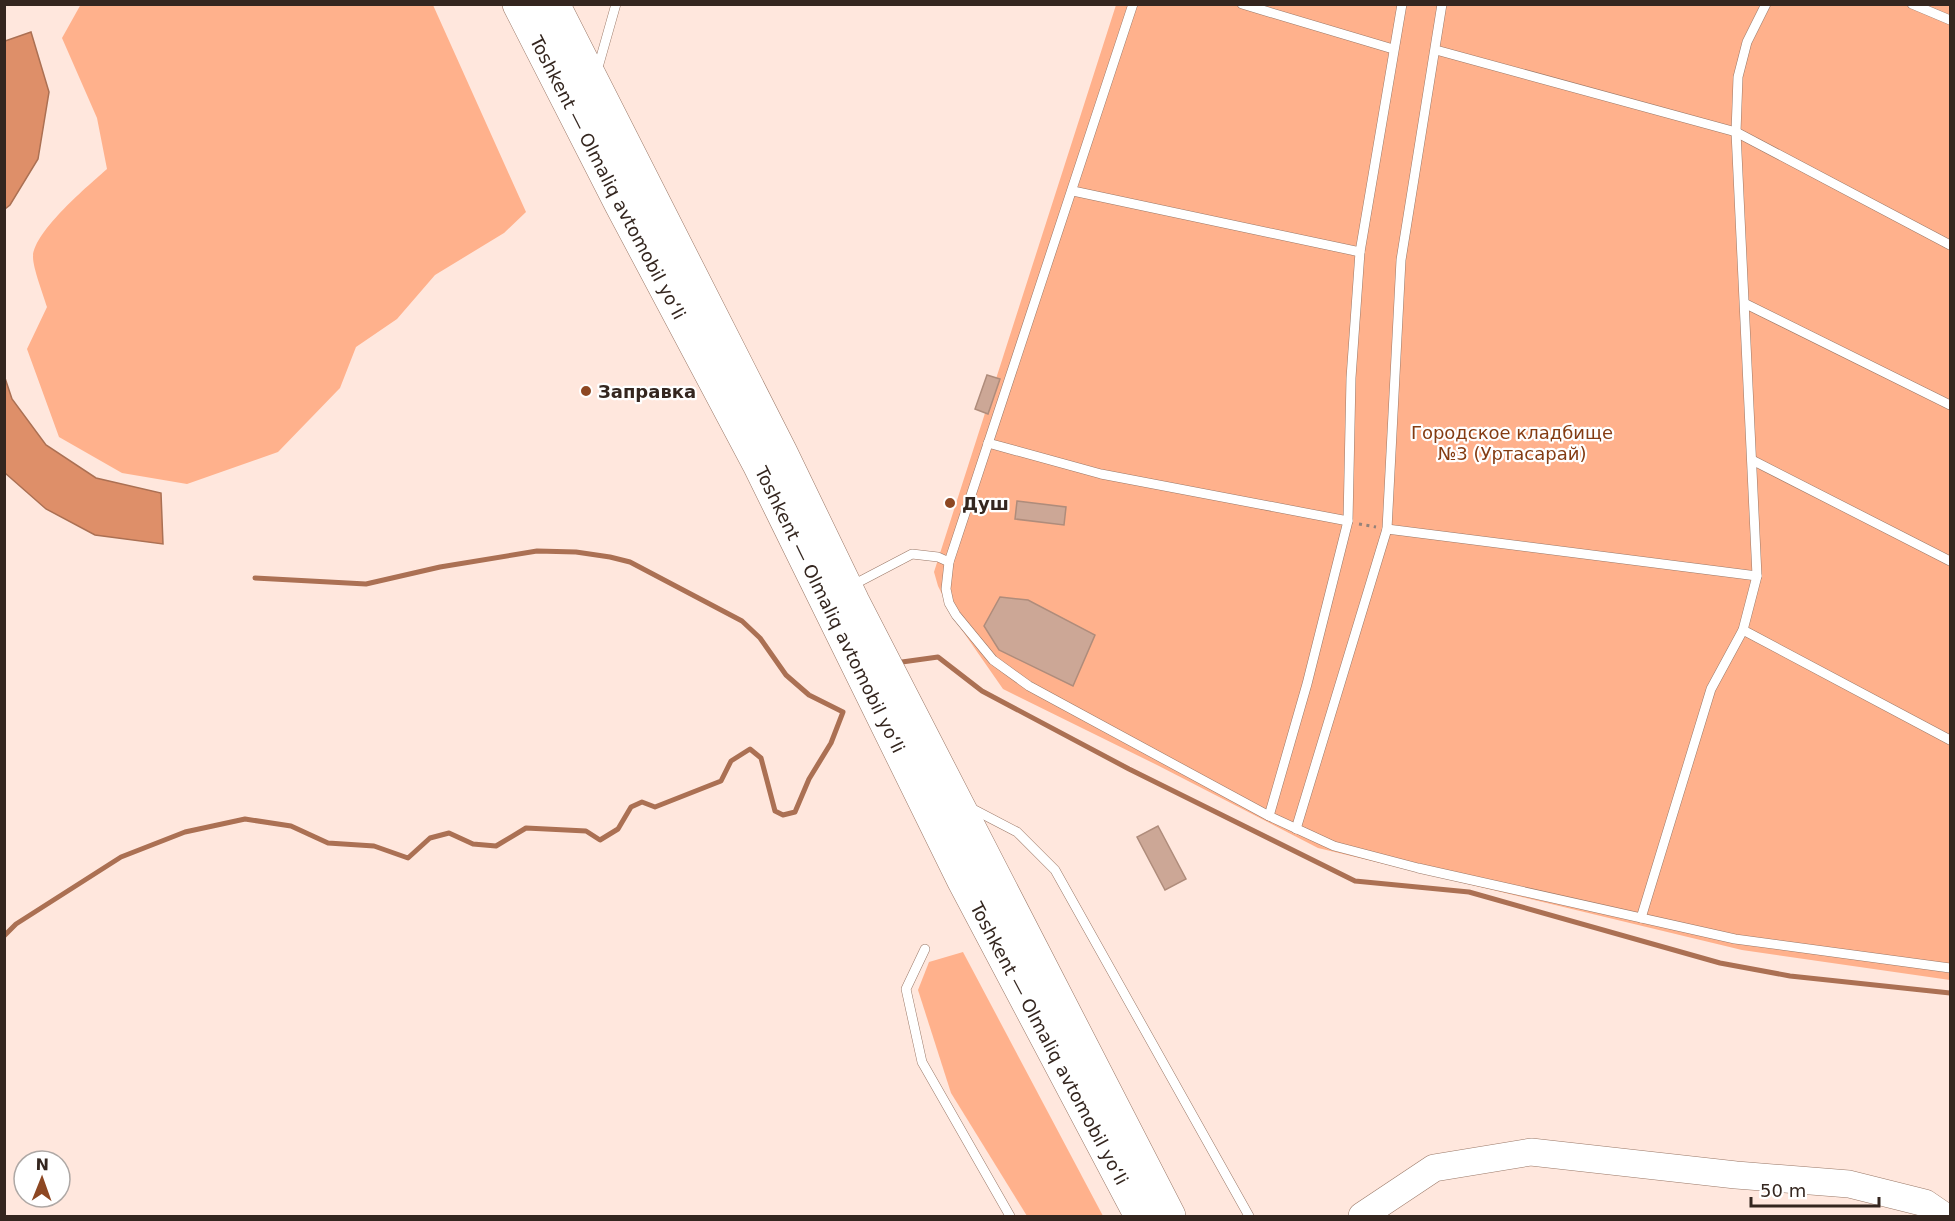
<svg xmlns="http://www.w3.org/2000/svg" width="1955" height="1221" font-family="'DejaVu Sans',sans-serif">
<rect width="100%" height="100%" fill="#ffe7dd"/>
<!-- green -->
<g fill="#ffb18c">
<path d="M81 4 433 5 526 212 504 233 435 275 397 319 356 347 340 388 278 452 187 484 122 473 59 437 27 349 47 307C43 294 33 268 33 257 33 232 89 185 107 169L97 118 62 38Z"/>
<polygon points="1116,5 1950,5 1950,980 1742,950 1318,848 1157,765 1003,689 955,620 938,586 934,572"/>
<polygon points="963,952 1103,1216 1027,1216 951,1093 918,990 929,962"/>
</g>
<!-- water -->
<g fill="#de8f69" stroke="#ab7053" stroke-width="1.5">
<polygon points="31,32 49,92 38,159 10,205 5,209 5,41"/>
<polygon points="5,378 12,399 46,445 96,478 161,493 163,544 95,535 46,509 5,473"/>
</g>
<g fill="none" stroke-linecap="round" stroke-linejoin="round">
<!-- stream -->
<g stroke="#ab7053" stroke-width="5">
<polyline points="902,662 938,657 982,691 1129,769 1355,881 1469,892 1720,963 1790,976 1950,993"/>
<polyline points="4,936 16,924 121,857 185,832 245,819 291,826 328,843 374,846 408,858 430,838 449,833 473,844 496,846 526,828 586,831 600,840 618,829 631,807 642,802 655,807 721,781 731,761 750,749 761,758 775,811 783,815 795,812 809,779 831,743 843,712 809,695 786,675 760,638 742,621 630,562 610,557 576,552 537,551 440,567 366,584 255,578"/>
</g>
</g>
<!-- building -->
<g fill="#cca796" stroke="#af8c7b" stroke-width="1.5">
<polygon points="987,375 1000,379 988,414 975,409"/>
<polygon points="1017,501 1066,507 1064,525 1015,519"/>
<polygon points="1000,597 1028,600 1095,635 1073,686 999,650 984,626"/>
<polygon points="1158,826 1186,879 1165,890 1137,837"/>
</g>
<g fill="none" stroke-linecap="round" stroke-linejoin="round">
<defs>
<g id="lane">
<polyline points="1133,4 949,562 946,589 949,603 956,615 993,660 1029,686 1269,816 1334,846 1418,868 1735,939 1950,968"/>
<polyline points="1242,4 1393,49"/>
<polyline points="1912,4 1950,20"/>
<polyline points="1436,50 1736,132 1950,245"/>
<polyline points="597,71 616,4"/>
<polyline points="1073,191 1360,252"/>
<polyline points="1746,304 1950,405"/>
<polyline points="988,443 1101,474 1348,521"/>
<polyline points="1752,460 1950,561"/>
<polyline points="1387,529 1757,576"/>
<polyline points="851,586 912,554 938,557 949,562"/>
<polyline points="1743,630 1950,740"/>
<polyline points="969,807 1017,832 1055,870 1249,1216"/>
<polyline points="1269,816 1307,684 1348,521 1351,378 1360,252 1402,4"/>
<polyline points="1296,829 1387,529 1401,260 1442,4"/>
<polyline points="1641,918 1711,689 1743,630 1757,576 1736,132 1738,77 1747,42 1766,4"/>
<polyline points="925,949 906,989 922,1062 1010,1216"/>
</g>
<polyline id="secondary" points="1362,1216 1434,1168 1531,1152 1736,1175 1849,1184 1925,1203 1944,1216"/>
<g id="highway">
<path id="s1" d="M519 4 621 204 759 464 963 879 1141 1216"/>
<polyline points="553,4 781,453 853,602 1169,1216"/>
</g>
</defs>
<!-- lane casing -->
<use href="#lane" stroke="#9a7867" stroke-width="10"/>
<!-- secondary casing -->
<use href="#secondary" stroke="#9a7867" stroke-width="28"/>
<!-- highway casing -->
<use href="#highway" stroke="#9a7867" stroke-width="34"/>
<!-- path -->
<polyline stroke="#948279" stroke-width="3" stroke-dasharray="3 4.5" stroke-linecap="butt" points="1359,524 1376,527"/>
<!-- lane -->
<use href="#lane" stroke="#fff" stroke-width="9"/>
<!-- secondary -->
<use href="#secondary" stroke="#fff" stroke-width="27"/>
<!-- highway -->
<use href="#highway" stroke="#fff" stroke-width="33"/>
</g>
<!-- markers -->
<g fill="#8d4722" stroke="#fff" stroke-width="2">
<circle cx="586" cy="391" r="6"/>
<circle cx="950" cy="503" r="6"/>
</g>
<g text-anchor="middle" dominant-baseline="central" stroke-width="4.5" stroke-linejoin="round" paint-order="stroke">
<!-- street labels -->
<g font-size="18" fill="#34261f" stroke="#fff">
<text stroke="none"><textPath href="#s1" startOffset="195">Toshkent — Olmaliq avtomobil yo‘li</textPath></text>
<text stroke="none"><textPath href="#s1" startOffset="681">Toshkent — Olmaliq avtomobil yo‘li</textPath></text>
<text stroke="none"><textPath href="#s1" startOffset="1167">Toshkent — Olmaliq avtomobil yo‘li</textPath></text>
</g>
<!-- poi labels -->
<g font-size="18" font-weight="bold" fill="#34261f" stroke="#fff" text-anchor="start">
<text x="598" y="391">Заправка</text>
<text x="962" y="503">Душ</text>
</g>
<!-- park labels -->
<g font-size="18" fill="#843c12" stroke="#fff">
<text x="1512" y="432">Городское кладбище<tspan x="1512" dy="21">№3 (Уртасарай)</tspan></text>
</g>
</g>
<!-- border -->
<rect width="1955" height="1221" fill="none" stroke="#34261f" stroke-width="12"/>
<!-- north arrow -->
<g transform="translate(42 1179) rotate(1)"><circle r="28" fill="#ffffff" stroke="#aea8a5" stroke-width="1.5"/>
<path d="M0-4.5L10 22L0 15L-10 22Z" fill="#8d4722"/>
<text y="-9" font-size="16" font-weight="bold" text-anchor="middle" fill="#34261f">N</text>
</g>
<!-- scale -->
<path d="M1751 1197v9h128v-9" fill="none" stroke="#34261f" stroke-width="3"/>
<text x="1760" y="1197" font-size="18" fill="#34261f" stroke="#ffffff" stroke-width="4.5" paint-order="stroke">50 m</text>
</svg>
